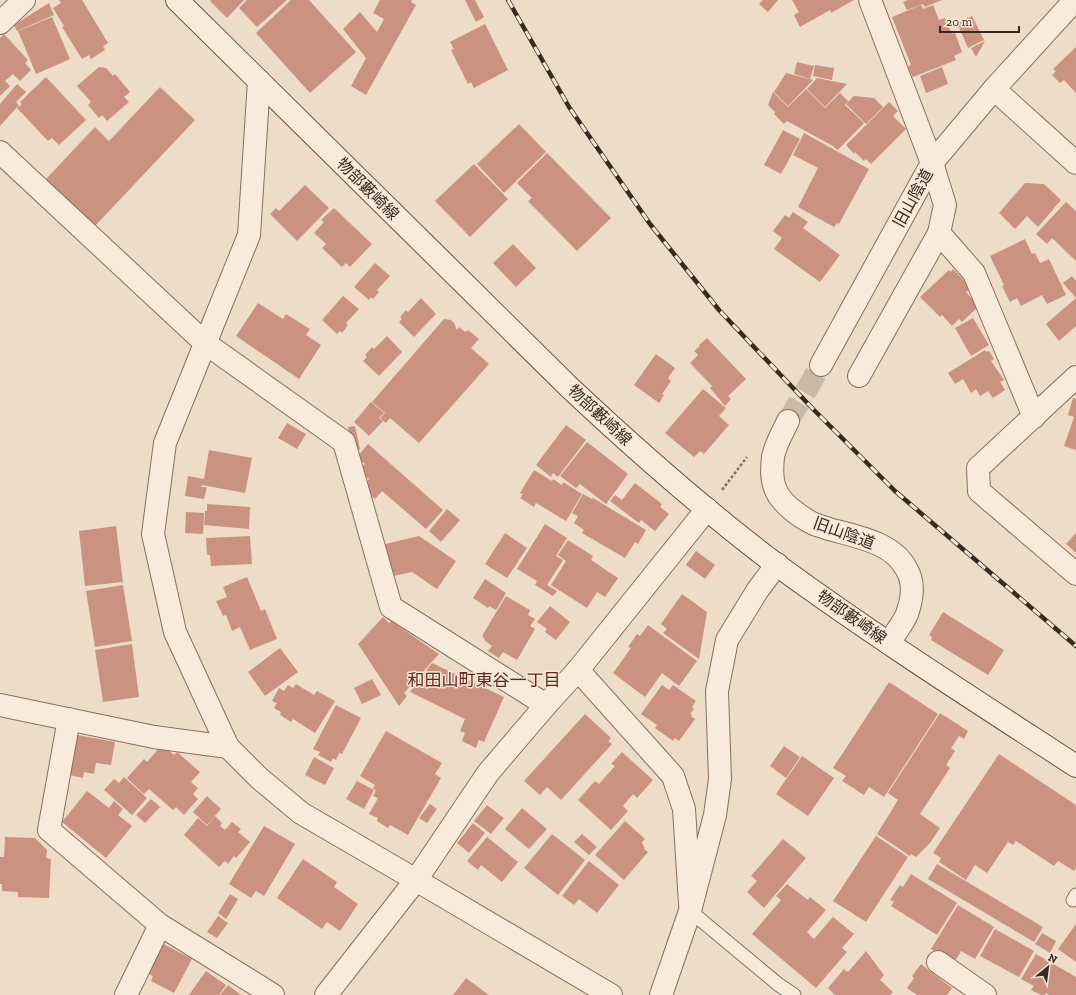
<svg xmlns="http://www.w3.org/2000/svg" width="1076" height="995" font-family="'Zilla Slab','Noto Sans JP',serif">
<rect width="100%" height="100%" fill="#edddc8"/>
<!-- building -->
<g fill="#ca937f">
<polygon points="59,0 82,0 108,43 103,46 105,50 91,59 89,55 82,59 62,27 64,26 53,8 61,3"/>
<polygon points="211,0 244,0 227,18 210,1"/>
<polygon points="247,0 287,0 257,27 239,8"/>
<polygon points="291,0 309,0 356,52 310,93 256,33"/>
<polygon points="380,0 412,0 411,2 416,5 366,95 351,86 366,58 343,29 360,12 377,32 384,19 373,13"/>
<polygon points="465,0 475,0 484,17 476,22"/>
<polygon points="763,0 778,0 768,12 759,4"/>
<polygon points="792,0 854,0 831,13 830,10 800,27 794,15 799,12"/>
<polygon points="908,0 942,0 925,7 923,4 907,10 903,2"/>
<polygon points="49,3 54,15 17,31 14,25"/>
<polygon points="921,5 923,9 933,5 939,20 945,18 952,34 955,33 962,52 954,56 956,60 913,77 908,67 911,65 892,17"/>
<polygon points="972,16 984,40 968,48 957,23"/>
<polygon points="52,17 70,59 36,74 18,31"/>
<polygon points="485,24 508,70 474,88 471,82 468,84 451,50 454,49 450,42"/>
<polygon points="4,34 28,60 25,63 31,70 20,81 13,74 5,81 10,86 0,96 0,38"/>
<polygon points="985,41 976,57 971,48"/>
<polygon points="1076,47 1076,93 1064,80 1060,83 1052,75 1056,71 1053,69"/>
<polygon points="797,62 814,66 810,79 794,74"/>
<polygon points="815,65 834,68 832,80 813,76"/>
<polygon points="99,67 106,68 113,76 115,74 130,92 124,97 129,102 107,121 102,115 99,118 88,105 91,102 77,86"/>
<polygon points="942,67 948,84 926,93 920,76"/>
<polygon points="786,73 813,80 788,106 774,92"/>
<polygon points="46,77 86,120 59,145 52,138 48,141 17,108 22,104 20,102"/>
<polygon points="817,78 847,84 825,107 807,89"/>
<polygon points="17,84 26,92 16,102 19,105 0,126 0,104"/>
<polygon points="160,87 195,120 95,226 46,179 95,127 109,141"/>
<polygon points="806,89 825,108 840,93 848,101 844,106 845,105 864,123 838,150 831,145 787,121 784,124 774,114 775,112 768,105 773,92 788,107"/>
<polygon points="854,96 874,98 883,107 866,124 846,104"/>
<polygon points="889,102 898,111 893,116 906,129 871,164 866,159 864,161 855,152 854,154 846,145"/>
<polygon points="519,124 546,152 504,193 477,164"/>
<polygon points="783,130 800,139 781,174 764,165"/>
<polygon points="804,133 869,169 839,224 837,223 834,227 798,207 818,168 793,155"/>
<polygon points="547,153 611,218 577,251 528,201 532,198 517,183"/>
<polygon points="474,164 508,199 470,237 435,201"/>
<polygon points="1025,183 1044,184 1061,200 1038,227 1027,216 1015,229 999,213"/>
<polygon points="305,185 329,208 297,241 270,214 276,208 279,211"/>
<polygon points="1066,202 1076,211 1076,261 1052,238 1047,244 1036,234"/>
<polygon points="334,208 372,244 350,267 346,263 342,267 322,248 326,244 314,233 324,222 321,220"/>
<polygon points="793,212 808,222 803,228 840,255 820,282 774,249 782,238 773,231 785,215 789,218"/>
<polygon points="1025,239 1032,254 1035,253 1040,263 1049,259 1066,295 1047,304 1042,295 1021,306 1017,298 1010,302 1002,286 1004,285 990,256"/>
<polygon points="513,244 536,268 516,287 493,263"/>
<polygon points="375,263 390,276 377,290 379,292 373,299 371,297 369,300 354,287"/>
<polygon points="953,269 971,288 966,292 976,303 978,307 962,322 959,319 952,326 942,315 940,317 920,297 949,270 951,272"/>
<polygon points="1072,276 1076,281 1076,326 1059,341 1046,324 1076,298 1063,283"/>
<polygon points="343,296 359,309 346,323 348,325 342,333 340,331 337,334 322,320"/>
<polygon points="421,298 436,314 414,337 399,322 402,319 400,317 406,310 408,312"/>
<polygon points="258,303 283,319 286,314 310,329 306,335 321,345 299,379 236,336"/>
<polygon points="973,318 989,345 971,356 955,328"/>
<polygon points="444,319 451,320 454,323 457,330 459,327 465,332 468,330 479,339 471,348 489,364 419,443 390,418 386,423 380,418 385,413 372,402"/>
<polygon points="387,336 402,352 379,376 363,361 367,357 365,355 372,347 374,349"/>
<polygon points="707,338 746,379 728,396 731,399 725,406 710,388 712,386 690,363 698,355 694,351 700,346 699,345"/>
<polygon points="985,350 986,352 989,351 994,359 991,361 1004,380 1000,382 1005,390 993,398 988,391 980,396 976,389 971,393 963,379 955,384 948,373"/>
<polygon points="656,354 675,368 668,378 671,381 662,394 664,395 659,403 634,385"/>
<polygon points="703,389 726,408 719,416 729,425 704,454 700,451 694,457 665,433"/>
<polygon points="1073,398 1076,399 1076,450 1064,446 1074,417 1068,415"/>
<polygon points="371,402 384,413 379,418 383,421 369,436 354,422"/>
<polygon points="287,423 306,434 297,449 278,438"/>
<polygon points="566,425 586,440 558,477 553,473 551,477 536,465"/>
<polygon points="355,426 360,449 353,451 348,427"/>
<polygon points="587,442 628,474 606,504 580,484 576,488 560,476"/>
<polygon points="368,444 443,510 426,529 382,491 375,499 362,487 369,479 359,470 365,464 357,457"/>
<polygon points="209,450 252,458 245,493 202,485 201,487 207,487 204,499 185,496 188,476 204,479"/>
<polygon points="534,470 552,481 553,479 562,485 563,482 582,494 566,521 536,503 534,507 520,498 523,494 520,493"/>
<polygon points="635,483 662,504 660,507 669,514 655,531 641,520 639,523 610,501 615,495 622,500"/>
<polygon points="583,494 592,499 593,498 646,530 638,544 635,542 625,558 582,533 584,530 574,523 578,516 572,513"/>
<polygon points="207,504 250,507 249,529 204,525 205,511 207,511"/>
<polygon points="447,509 460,520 441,542 429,531"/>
<polygon points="186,512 204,513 203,534 185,533"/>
<polygon points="545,524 567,538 556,556 563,560 547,585 557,591 553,596 535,585 537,581 517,569"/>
<polygon points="116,526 123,582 85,586 79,531"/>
<polygon points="505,533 527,548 507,578 485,564"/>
<polygon points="1076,533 1076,553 1066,544"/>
<polygon points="250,536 252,564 211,566 210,555 207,555 206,538"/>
<polygon points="419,536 456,561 437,589 412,572 389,577 381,545"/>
<polygon points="568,540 593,556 591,560 618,578 605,597 597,592 587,608 551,585 566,561 558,555"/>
<polygon points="696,551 715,565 705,579 686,565"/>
<polygon points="247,577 261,611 265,609 277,639 250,650 240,627 232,631 226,615 223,616 216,601 227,597 223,587"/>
<polygon points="485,579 506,593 496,610 489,606 488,608 473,598"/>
<polygon points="123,585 132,641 95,647 86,591"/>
<polygon points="682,594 707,612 699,659 663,633 667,629 661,624"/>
<polygon points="506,596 530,610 528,615 535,619 530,626 535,629 517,660 503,652 499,658 488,651 492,646 484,640 485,639 482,636"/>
<polygon points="550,606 570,622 556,640 545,632 547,629 537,622"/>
<polygon points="943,612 1004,650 988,675 931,640 932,637 929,635"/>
<polygon points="383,617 389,623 391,621 439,654 404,693 407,696 399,706 358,644"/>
<polygon points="648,625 697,661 679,686 662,673 645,697 613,673 631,648 628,647 637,634 640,636"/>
<polygon points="132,644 139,697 103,702 95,650"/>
<polygon points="280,648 298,672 265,696 248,672"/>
<polygon points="432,663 504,697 484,742 479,740 476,748 462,741 465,733 460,731 465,719 410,692"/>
<polygon points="372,679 381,695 362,704 354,688"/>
<polygon points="889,682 938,714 884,797 869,787 864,795 842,781 846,776 833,768"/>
<polygon points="296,684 314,695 317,691 335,701 315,733 293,719 291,722 280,715 281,712 274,708 277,703 272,701 279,688 284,691 288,685 293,688"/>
<polygon points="662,685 669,690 673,685 696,701 692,707 694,709 690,714 692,714 691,716 695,719 679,741 675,738 673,741 655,728 657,725 641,714"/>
<polygon points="336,705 361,718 342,754 339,753 336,760 333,758 331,762 318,755 320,752 313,749"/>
<polygon points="940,713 968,731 964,739 959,736 951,748 955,751 946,765 950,768 920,814 940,828 930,843 916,857 911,854 910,856 877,834 898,800 888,793"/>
<polygon points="585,714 611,738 608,741 612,744 561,800 547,787 540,795 524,781"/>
<polygon points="386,731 442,763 435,774 441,778 408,835 390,825 388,828 377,821 378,818 369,814 378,798 373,796 376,790 373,789 375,785 360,776"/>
<polygon points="72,734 115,742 111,765 96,763 94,774 84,772 83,778 65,774"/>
<polygon points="784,746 800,757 786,778 770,766"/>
<polygon points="160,747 163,750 165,747 174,755 177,752 200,772 191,782 198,788 193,794 198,799 184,815 176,807 173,810 149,789 144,794 127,778 144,759 147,762"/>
<polygon points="622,752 653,780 637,798 633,794 623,806 628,811 611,830 578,800 595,781 599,784 615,766 611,764"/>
<polygon points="999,754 1076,805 1076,868 1074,871 1058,861 1054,866 1016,841 1013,845 1008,842 987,873 975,865 966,880 939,862 941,858 933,853"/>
<polygon points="802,756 834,778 808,816 776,794"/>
<polygon points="314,757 334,768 325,785 305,775"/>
<polygon points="124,777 147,798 132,815 104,790 114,779 119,783"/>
<polygon points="357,781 374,790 364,809 346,799"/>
<polygon points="87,791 109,808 114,801 123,809 118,815 132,826 106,858 62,822"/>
<polygon points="207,796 221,809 207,825 193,812"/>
<polygon points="151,799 160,807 145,823 136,815"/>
<polygon points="430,804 437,809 427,823 419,818"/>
<polygon points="487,805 504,818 491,834 474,821"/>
<polygon points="522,808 547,829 529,849 505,829"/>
<polygon points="215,816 222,823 220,826 225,830 232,822 241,829 238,832 250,842 236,858 234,856 228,864 225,861 219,867 184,835 198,818 207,826"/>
<polygon points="625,821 645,839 642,842 645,850 648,852 624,880 595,855"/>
<polygon points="473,823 485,833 469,853 457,843"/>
<polygon points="264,826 295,844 264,896 256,891 251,898 229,884"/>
<polygon points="552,834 585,860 558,895 524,868"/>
<polygon points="582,834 597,847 589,855 574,842"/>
<polygon points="876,836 908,857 866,922 833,901"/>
<polygon points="5,837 35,838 47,850 46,858 51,859 49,898 18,897 18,892 2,891 2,884 0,884 0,857 4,857"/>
<polygon points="487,837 518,862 502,882 481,865 478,870 467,861"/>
<polygon points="783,839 806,858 764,908 747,892 757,881 751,876"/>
<polygon points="303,859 337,882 334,887 358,904 340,931 327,922 322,929 277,898"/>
<polygon points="589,861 619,885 597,913 579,899 574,905 562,896"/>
<polygon points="937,864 1043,927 1034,942 928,879"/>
<polygon points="911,874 957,903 937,935 891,906 894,902 890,900 900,885 903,887"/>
<polygon points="787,884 808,900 810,897 826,910 807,932 814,939 833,917 854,934 842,948 847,952 816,988 752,934 781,900 776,896"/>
<polygon points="230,894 238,899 226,919 218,913"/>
<polygon points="958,905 994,927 975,959 961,951 954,963 931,949"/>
<polygon points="218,916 228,923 217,938 207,932"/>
<polygon points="1076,924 1076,962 1058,949"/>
<polygon points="995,929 1034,951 1019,977 980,956"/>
<polygon points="1042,933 1056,941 1050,953 1035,944"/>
<polygon points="156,940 192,959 174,993 151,981 153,976 141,970"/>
<polygon points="866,951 884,975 880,980 893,992 890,995 835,995 828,988 844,969 847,972 849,971"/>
<polygon points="1036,954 1076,977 1076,995 1050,995 1046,993 1045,995 1041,995 1031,990 1034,986 1021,979"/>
<polygon points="921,964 952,988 947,995 917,995 907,988 914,978 912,976"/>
<polygon points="206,971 226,985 219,995 189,995"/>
<polygon points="466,978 482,990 489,995 453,995"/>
<polygon points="228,985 241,995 220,995"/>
</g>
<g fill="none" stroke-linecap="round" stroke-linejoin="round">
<!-- minor-tunnel -->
<polyline stroke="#c9b9a6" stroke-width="22" stroke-dasharray="22 11" stroke-linecap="butt" points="788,421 821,365"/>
<defs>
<g id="service">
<polyline points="1073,900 1076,895"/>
<polyline points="690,911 779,985 794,995"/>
</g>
<g id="minor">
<polyline points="870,0 932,163 945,205 939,233 974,273 1034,417"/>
<polyline points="0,23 24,0"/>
<polyline points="0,152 205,343 344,442 391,607 546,705"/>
<polyline points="821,365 932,163 994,89"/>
<polyline points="859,376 939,233"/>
<polyline points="1076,377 978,468 979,491 1076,574"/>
<path d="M788 421C783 432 775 445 773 457 772 467 771 478 775 488 780 503 800 517 814 524 819 526 824 527 829 529 857 537 893 542 907 570 915 584 912 600 907 614 903 624 894 634 889 643"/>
<polyline points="578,670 673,776 684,809 690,904"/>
<polyline points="0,705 154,737 228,747"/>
<polyline points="69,719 49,830 160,925 273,995"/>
<polyline points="938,962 985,995"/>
<polyline points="126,995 160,925"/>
<polyline points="326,995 416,880 488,773 546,705 578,670 707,509"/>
</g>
<g id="tertiary">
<polyline points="1075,0 994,89 1076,163"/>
<polyline points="259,81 249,235 165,443 153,534 175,632 228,747 259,778 301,813 416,880 611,995"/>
<polyline points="661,995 690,911 715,815 720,779 717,691 727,640 757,591 777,564"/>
</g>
<path id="secondary" d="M177 0 569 387C635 449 704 510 777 565 874 636 976 701 1076 766"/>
</defs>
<!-- service casing -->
<use href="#service" stroke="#896e5d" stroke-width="15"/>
<!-- minor casing -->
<use href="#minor" stroke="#896e5d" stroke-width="24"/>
<!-- tertiary casing -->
<use href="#tertiary" stroke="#896e5d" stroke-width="24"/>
<!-- secondary casing -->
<use href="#secondary" stroke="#6b4f40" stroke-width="24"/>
<!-- path -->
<polyline stroke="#896e5d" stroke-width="2.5" stroke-dasharray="3 2" stroke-linecap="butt" points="722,490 747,457"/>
<!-- service -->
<use href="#service" stroke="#f8ebdb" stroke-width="13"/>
<!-- minor -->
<use href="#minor" stroke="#f8ebdb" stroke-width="22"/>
<!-- tertiary -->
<use href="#tertiary" stroke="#f8ebdb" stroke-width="22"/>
<!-- secondary -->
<use href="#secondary" stroke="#f8ebdb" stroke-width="22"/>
<defs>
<polyline id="rail" points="508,0 569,107 650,224 719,310 813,409 895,491 1076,646"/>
</defs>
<!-- rail casing -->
<use href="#rail" stroke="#3a2920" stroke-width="4.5"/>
<!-- rail -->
<use href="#rail" stroke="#f5e8d7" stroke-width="3" stroke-dasharray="9" stroke-linecap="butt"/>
</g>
<g text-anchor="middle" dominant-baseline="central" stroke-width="3" stroke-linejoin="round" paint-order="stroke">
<!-- street labels -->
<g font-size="16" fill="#3a2920" stroke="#f5e8d7">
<text transform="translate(368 189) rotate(45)">物部藪崎線</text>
<text transform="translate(913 198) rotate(-61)">旧山陰道</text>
<text transform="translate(600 415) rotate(43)">物部藪崎線</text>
<text transform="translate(844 533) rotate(20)">旧山陰道</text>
<text transform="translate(852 617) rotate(35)">物部藪崎線</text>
</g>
<!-- neighbourhood labels -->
<g font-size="17" fill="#652521" stroke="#f5e8d7">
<text x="484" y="680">和田山町東谷一丁目</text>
</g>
</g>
<!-- north arrow -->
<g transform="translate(1048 967) rotate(29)" stroke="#f5e8d7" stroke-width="3" paint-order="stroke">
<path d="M0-3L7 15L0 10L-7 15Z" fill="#3a2920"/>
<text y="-6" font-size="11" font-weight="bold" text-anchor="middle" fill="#3a2920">N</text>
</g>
<!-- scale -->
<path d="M940 26v6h79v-6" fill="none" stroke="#3a2920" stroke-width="2"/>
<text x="946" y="26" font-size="12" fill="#3a2920" stroke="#f5e8d7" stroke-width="3" paint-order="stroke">20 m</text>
</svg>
